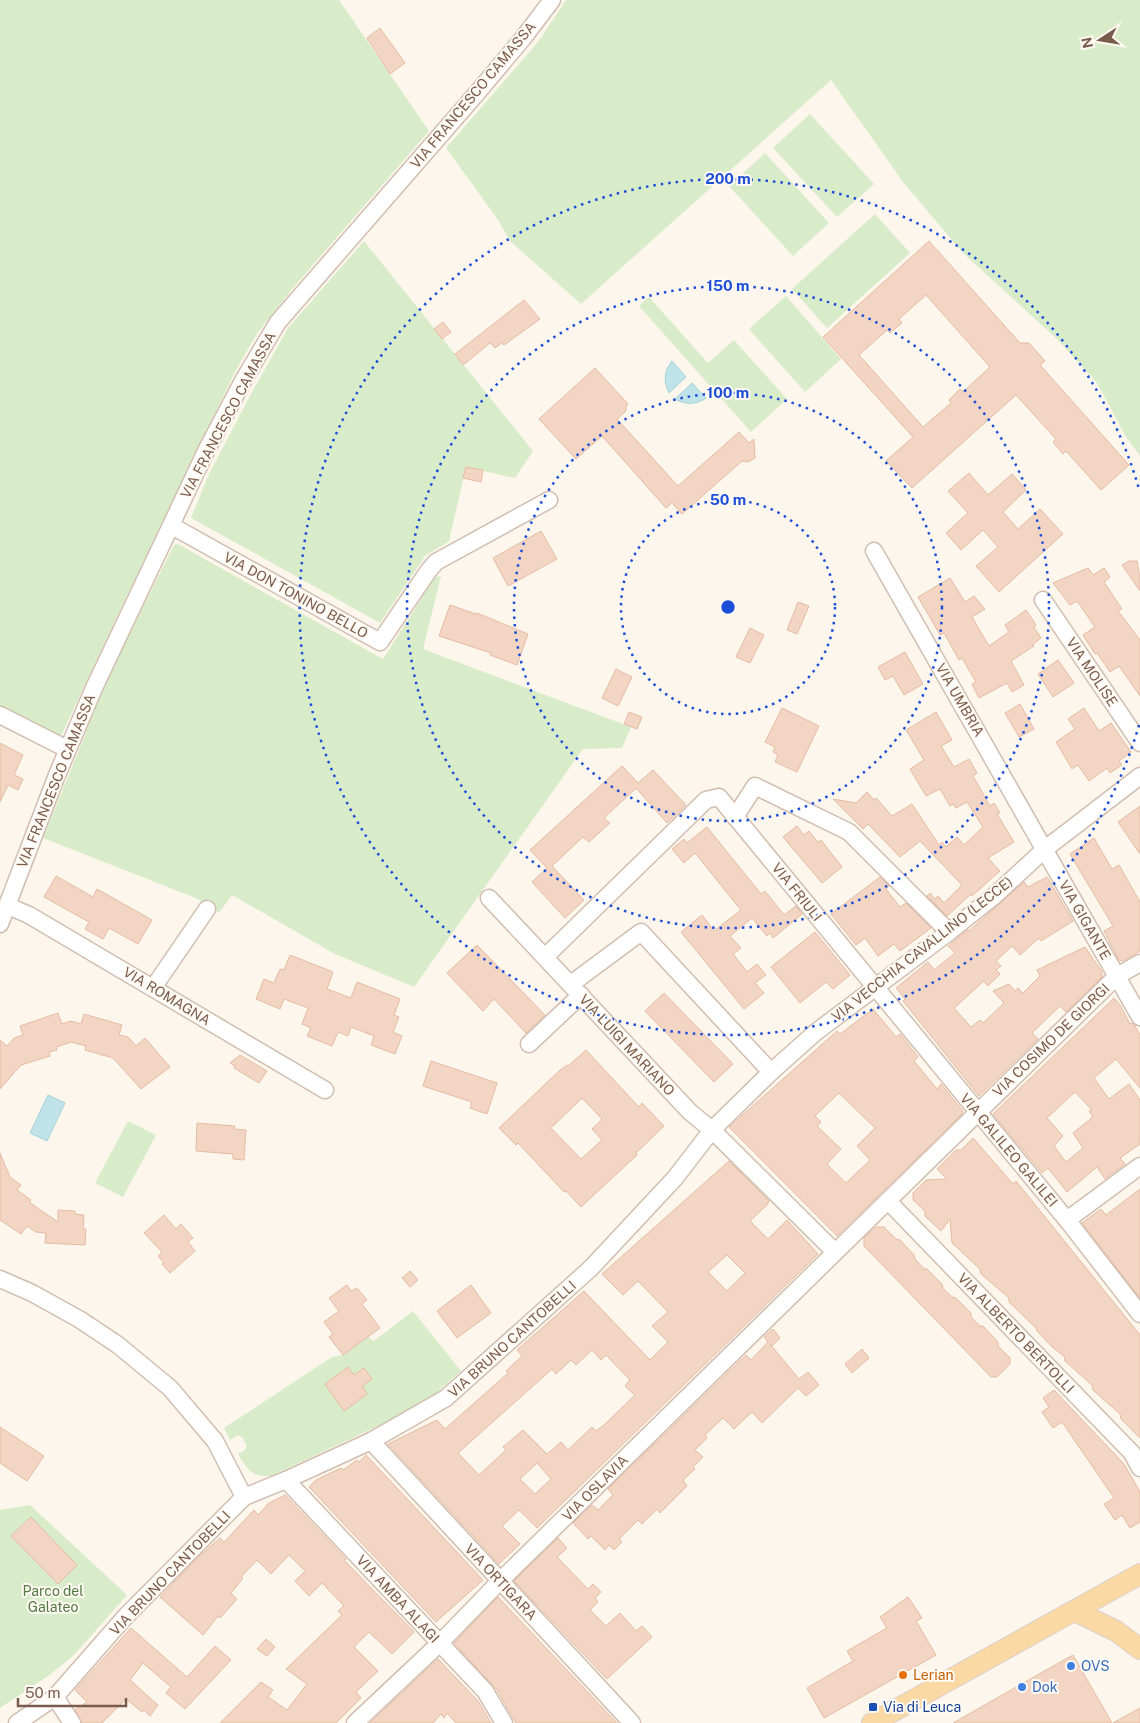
<svg xmlns="http://www.w3.org/2000/svg" width="1140" height="1723" font-family="'Public Sans',sans-serif">
<rect width="100%" height="100%" fill="#fdf6ec"/>
<!-- green -->
<g fill="#d8ecc9">
<polygon points="0,0 339,0 429,131 293,288 256,335 235,372 122,606 60,738 0,706"/>
<polygon points="566,0 1140,0 1140,456 1126,437 1097,383 1057,339 962,252 903,182 831,80 581,304 511,242 496,217 446,148 538,42"/>
<polygon points="810,114 874,184 837,217 773,148"/>
<polygon points="765,153 829,223 793,256 729,186"/>
<polygon points="875,214 910,253 827,328 792,289"/>
<polygon points="364,241 533,451 515,478 466,467 449,541 425,556 380,623 191,518 209,474 252,392 288,328"/>
<polygon points="786,296 841,359 805,392 749,329"/>
<polygon points="649,297 708,363 734,340 787,399 751,432 639,306"/>
<polygon points="178,544 383,659 435,577 441,576 423,649 631,727 622,748 583,749 414,987 335,954 232,895 219,913 198,899 43,838 83,740 101,690 174,545"/>
<polygon points="128,1121 156,1135 123,1197 95,1183"/>
<path d="M413 1311 461 1371 423 1405 271 1476C252 1477 247 1470 238 1454L245 1450 247 1446 242 1437 238 1435 230 1440 224 1428 332 1357 343 1355 368 1337 374 1341Z"/>
<polygon points="30,1505 127,1595 74,1655 48,1676 0,1708 0,1510"/>
</g>
<!-- water -->
<g fill="#bfe3e8" stroke="#a5d3da">
<path d="M672 361 686 377 669 393C663 381 664 371 672 361Z"/>
<path d="M692 383 706 398C696 405 685 405 675 399Z"/>
<polygon points="48,1095 65,1103 47,1141 30,1133"/>
</g>
<!-- building -->
<g fill="#f3d5c3" stroke="#e6bba3" fill-rule="evenodd">
<polygon points="380,28 405,63 390,74 367,38"/>
<path d="M929 241 1020 343H1029L1045 361 1040 365 1129 465 1101 490 1066 451 1063 454 1053 442 1056 439 1016 395 912 488 886 461 913 437 823 337ZM926 295 990 367 963 392 960 389 949 400 951 403 923 427 859 355 887 330 890 333 902 323 899 319Z"/>
<polygon points="524,300 540,319 504,345 502,343 495,348 490,343 463,365 455,354"/>
<polygon points="443,322 451,332 442,339 434,329"/>
<polygon points="595,368 628,404 626,406 626,411 617,419 678,486 739,432 749,443 754,439 755,458 748,462 742,461 682,514 672,503 666,508 602,436 576,459 539,419"/>
<polygon points="466,467 483,470 481,482 463,478"/>
<polygon points="969,473 988,495 1012,474 1026,490 1003,512 1018,529 1040,509 1063,534 999,592 976,566 998,547 983,530 961,550 946,533 968,513 948,491"/>
<polygon points="541,531 557,559 508,586 493,558"/>
<polygon points="1129,561 1137,561 1140,578 1140,591 1122,565"/>
<polygon points="1088,568 1093,575 1104,568 1110,577 1104,582 1122,609 1118,611 1140,640 1140,696 1119,666 1110,672 1097,653 1095,654 1083,635 1095,627 1077,601 1070,605 1053,583"/>
<polygon points="950,578 965,602 974,596 985,609 972,617 989,646 1009,632 1005,625 1026,610 1036,625 1034,627 1041,638 1033,644 1034,646 1011,661 1024,685 1012,692 1007,683 979,698 972,684 976,682 962,658 959,660 944,633 940,635 918,597"/>
<polygon points="798,602 809,606 797,634 787,630"/>
<polygon points="450,605 476,614 477,613 528,634 517,665 490,655 491,653 439,636"/>
<polygon points="750,628 764,635 750,663 736,657"/>
<polygon points="905,652 923,684 904,695 893,676 885,680 878,667"/>
<polygon points="1058,660 1074,683 1053,697 1038,674"/>
<polygon points="616,669 632,677 618,706 602,698"/>
<polygon points="1020,704 1034,729 1019,737 1005,713"/>
<polygon points="782,708 819,726 797,772 775,762 778,755 773,752 775,747 765,742"/>
<polygon points="1084,708 1099,731 1111,723 1131,752 1119,761 1122,765 1110,773 1107,768 1089,781 1078,765 1072,769 1056,742 1075,729 1068,719"/>
<polygon points="629,712 642,717 637,729 624,724"/>
<polygon points="936,712 952,740 941,746 954,767 969,759 977,773 973,776 990,806 994,803 1000,813 997,814 1014,842 988,858 1000,871 972,896 971,894 947,916 927,896 930,893 935,899 938,896 944,903 962,885 920,841 900,857 868,824 863,829 833,799 856,803 867,792 874,800 876,798 892,816 912,804 939,845 942,842 946,847 957,837 964,845 983,827 967,802 956,808 953,804 950,806 940,789 926,796 910,769 924,760 906,730"/>
<polygon points="0,743 23,755 14,775 23,779 18,790 8,785 0,802"/>
<polygon points="622,766 638,783 653,770 686,805 667,823 636,788 604,818 610,823 589,842 583,837 552,866 584,900 565,918 532,882 547,868 530,850"/>
<polygon points="1140,806 1140,854 1118,822"/>
<polygon points="797,826 804,835 809,831 818,842 821,840 842,867 822,883 783,837"/>
<polygon points="707,827 761,894 765,891 784,915 796,906 802,914 773,938 770,933 767,936 752,918 730,936 741,948 733,954 747,972 757,964 766,975 755,983 764,993 744,1009 681,932 702,915 714,931 741,910 695,853 684,863 672,849 684,839 687,843"/>
<polygon points="1094,838 1112,869 1119,865 1140,902 1140,951 1123,961 1119,960 1104,931 1113,926 1070,854"/>
<polygon points="56,876 93,897 97,889 152,920 138,944 109,928 103,939 85,929 89,922 44,897"/>
<polygon points="880,877 889,886 886,889 900,907 906,903 931,928 900,951 894,944 878,956 865,938 856,945 831,914"/>
<polygon points="1047,877 1073,921 1041,941 1039,938 1020,955 1012,946 996,961 1001,966 996,970 1000,974 988,986 984,981 954,1008 971,1027 980,1020 983,1023 1004,1003 993,991 1009,984 1015,991 1018,988 1023,993 1040,976 1037,970 1085,947 1102,972 1102,977 1066,1012 1060,1006 1032,1033 1038,1039 979,1096 903,1001 905,999 896,988 928,962 934,970 955,953 948,946 968,930 969,931 1024,882 1028,887"/>
<polygon points="815,932 850,975 833,989 826,982 800,1003 771,967"/>
<polygon points="477,945 545,1015 526,1033 494,999 483,1011 447,973"/>
<polygon points="290,955 333,972 327,989 351,998 357,982 400,999 394,1015 399,1017 393,1032 402,1036 395,1054 371,1045 374,1036 351,1027 348,1036 338,1032 332,1046 307,1036 311,1028 302,1024 308,1008 284,999 280,1009 256,999 264,979 274,983 280,969 284,970"/>
<polygon points="664,993 733,1064 714,1082 645,1011"/>
<path d="M1114 998 1120 1005 1130 1024 1132 1023 1135 1026 1140 1035V1088L1116 1059 1094 1078 1109 1099 1129 1084 1140 1100V1144L1120 1158 1125 1164 1105 1179 1097 1167 1067 1192 1048 1168 1042 1173 993 1114ZM1075 1092 1092 1110 1089 1111 1093 1117 1073 1133 1083 1148 1066 1162 1054 1146 1063 1136 1047 1118Z"/>
<path d="M873 1009 896 1037 900 1034 918 1057 914 1061 937 1089 941 1084 963 1111 962 1114 837 1236 729 1127 837 1031 840 1034ZM839 1093 875 1128 857 1146 870 1160 846 1183 827 1164 841 1149 817 1126 821 1122 815 1116Z"/>
<polygon points="58,1013 62,1024 71,1021 81,1024 84,1014 122,1025 119,1035 128,1037 136,1046 145,1038 170,1067 141,1089 113,1058 85,1050 86,1046 71,1042 56,1047 57,1050 49,1052 50,1056 21,1065 0,1089 0,1040 7,1046 14,1038 23,1035 20,1026"/>
<path d="M586 1050 639 1107 642 1103 664 1126 636 1153 637 1155 581 1207 566 1191 564 1192 518 1143 516 1145 499 1128 559 1071 567 1065 568 1066ZM582 1098 602 1119 592 1129 602 1140 581 1159 551 1128Z"/>
<polygon points="240,1055 267,1071 259,1083 234,1068 235,1066 230,1063"/>
<polygon points="431,1061 497,1083 487,1114 470,1108 472,1102 423,1086"/>
<polygon points="197,1123 235,1126 234,1129 246,1130 244,1160 233,1159 233,1154 196,1151"/>
<polygon points="973,1138 1013,1184 1016,1181 1140,1335 1140,1438 1121,1419 1120,1414 1093,1390 1092,1385 1065,1361 1064,1356 1052,1347 1037,1331 1036,1328 1009,1302 1009,1298 981,1274 980,1269 952,1243 950,1219 941,1231 925,1216 925,1211 913,1200 913,1193 926,1180 947,1179 937,1169 956,1150 961,1150"/>
<polygon points="0,1153 10,1177 21,1185 17,1190 31,1200 29,1202 58,1222 58,1210 75,1211 75,1214 84,1215 83,1229 86,1229 85,1245 45,1243 46,1233 36,1232 27,1226 21,1234 0,1220"/>
<path d="M729 1161 769 1201 767 1205 750 1221 768 1239 787 1220 818 1254 537 1528 519 1510 502 1526 520 1544 499 1564 388 1444 437 1420 445 1429 508 1373 506 1371 522 1356 517 1350 584 1291 650 1360 668 1342 652 1326 668 1312 638 1281 623 1295 602 1274ZM727 1255 745 1273 727 1291 708 1272ZM592 1350 601 1360 606 1355 630 1380 625 1386 635 1395 604 1425 596 1431 592 1427 568 1450 561 1442 547 1454 523 1430 503 1447 506 1450 479 1475 458 1453 552 1369 556 1374 571 1360 576 1365ZM537 1463 551 1479 535 1494 520 1479Z"/>
<polygon points="1140,1189 1140,1298 1082,1223 1101,1209 1106,1215"/>
<polygon points="164,1215 176,1229 181,1224 193,1238 188,1242 195,1251 170,1273 162,1264 164,1263 158,1256 162,1252 144,1233"/>
<polygon points="876,1227 884,1227 896,1239 900,1240 914,1255 915,1259 924,1269 927,1269 942,1284 943,1288 952,1297 956,1298 971,1313 971,1317 980,1326 983,1326 998,1342 998,1346 1010,1358 1010,1364 997,1377 991,1377 864,1246 864,1238"/>
<polygon points="410,1271 418,1280 410,1287 402,1278"/>
<polygon points="347,1285 351,1291 357,1288 367,1300 362,1304 380,1328 343,1355 329,1337 333,1334 324,1322 339,1311 329,1298"/>
<polygon points="471,1285 491,1313 457,1338 437,1311"/>
<polygon points="773,1329 780,1338 772,1346 770,1344 799,1379 808,1372 819,1385 806,1396 798,1388 762,1423 752,1412 734,1429 723,1418 705,1435 707,1438 695,1450 703,1457 693,1467 695,1469 683,1480 687,1486 660,1513 657,1509 642,1524 638,1520 619,1539 622,1542 614,1550 609,1545 605,1550 591,1536 588,1539 573,1523 592,1505 598,1510 613,1495 608,1489 746,1355 751,1360 768,1342 764,1337"/>
<polygon points="862,1349 869,1358 852,1373 845,1364"/>
<polygon points="348,1367 354,1375 364,1368 372,1379 362,1386 367,1394 344,1411 325,1384"/>
<polygon points="1054,1390 1124,1464 1140,1492 1140,1522 1130,1528 1122,1515 1115,1520 1104,1504 1114,1498 1062,1422 1053,1428 1042,1412 1049,1407 1043,1398"/>
<polygon points="0,1427 44,1456 27,1481 0,1463"/>
<polygon points="366,1455 483,1580 436,1622 309,1487 316,1480 341,1468 343,1470 357,1460 359,1462"/>
<polygon points="285,1495 346,1559 344,1560 414,1632 392,1654 369,1632 354,1647 378,1671 356,1692 361,1698 336,1723 220,1723 261,1682 273,1690 268,1697 287,1710 307,1684 286,1669 342,1615 338,1611 344,1606 322,1583 309,1596 295,1581 305,1571 289,1555 271,1574 257,1560 241,1577 243,1578 231,1593 237,1599 220,1618 218,1616 203,1635 160,1597 196,1559 220,1538 224,1542 254,1510 258,1515 269,1503"/>
<polygon points="31,1517 77,1565 58,1584 11,1536"/>
<polygon points="558,1538 567,1548 557,1557 588,1589 593,1584 601,1592 595,1598 598,1602 590,1610 606,1626 620,1613 636,1631 642,1626 652,1637 607,1679 514,1581"/>
<polygon points="498,1597 530,1631 617,1723 516,1723 497,1690 454,1643"/>
<polygon points="908,1597 922,1618 916,1621 936,1655 824,1718 807,1688 853,1661 847,1651 887,1628 880,1617"/>
<polygon points="131,1628 187,1677 215,1646 231,1660 185,1709 166,1693 171,1687 143,1663 130,1680 158,1705 150,1716 144,1710 142,1712 126,1699 102,1723 82,1723 75,1710 87,1702 75,1690"/>
<polygon points="266,1639 275,1647 267,1656 257,1649"/>
<polygon points="1073,1655 1112,1723 953,1723 1032,1678"/>
<polygon points="438,1659 478,1701 491,1723 456,1723 447,1713 444,1718 441,1714 433,1723 370,1723"/>
<polygon points="1140,1708 1140,1723 1113,1723"/>
</g>
<g fill="none" stroke-linecap="round" stroke-linejoin="round">
<defs>
<g id="minor">
<polyline points="172,526 380,642 429,570 436,562 549,500"/>
<polyline points="874,551 1140,1017"/>
<polyline points="1043,600 1140,743"/>
<polyline points="0,715 67,749"/>
<polyline points="735,817 755,786 849,832 949,932"/>
<polyline points="489,898 690,1112 712,1130 835,1252"/>
<polyline points="8,906 29,915 325,1090"/>
<polyline points="0,924 57,775 94,688 207,449 244,379 278,322 477,93 524,37 552,0"/>
<polyline points="545,957 706,800 719,797 1071,1225 1140,1314"/>
<polyline points="571,984 641,932 771,1072"/>
<polyline points="153,988 207,909"/>
<polyline points="529,1044 581,995"/>
<polyline points="888,1201 1132,1453 1140,1468"/>
<polyline points="1067,1220 1140,1166"/>
<polyline points="0,1279 32,1293 79,1319 118,1345 170,1388 215,1441 244,1497"/>
<polyline points="371,1441 632,1723"/>
<polyline points="286,1480 485,1691 504,1723"/>
<polyline points="55,1697 72,1723"/>
<polyline points="17,1723 55,1697 125,1617 244,1497 286,1480 371,1441 446,1398 591,1268 675,1178 712,1130 771,1072 816,1032 949,932 993,897 1045,849 1140,776"/>
<polyline points="355,1723 440,1643 500,1581 1117,976 1140,963"/>
</g>
<g id="major">
<polyline points="1075,1611 1116,1631 1140,1649"/>
<polyline points="872,1723 1140,1574"/>
</g>
</defs>
<!-- minor casing -->
<use href="#minor" stroke="#d1beb0" stroke-width="19"/>
<!-- major casing -->
<use href="#major" stroke="#dad1cd" stroke-width="22"/>
<!-- minor -->
<use href="#minor" stroke="#fff" stroke-width="16"/>
<!-- major -->
<use href="#major" stroke="#fbd9a5" stroke-width="20"/>
</g>
<!-- distance rings -->
<g fill="none" stroke="#1d4ed8" stroke-width="2.5" stroke-dasharray="2.5 5">
<circle cx="728" cy="607" r="107"/>
<circle cx="728" cy="607" r="214"/>
<circle cx="728" cy="607" r="321"/>
<path d="M1139 725A428 428 0 1 1 1139 489"/>
</g>
<!-- markers -->
<g fill="#3f7fe0" stroke="#fffaf3" stroke-width="2">
<circle cx="1071" cy="1666" r="5"/>
<circle cx="1022" cy="1687" r="5"/>
</g>
<circle fill="#e8710a" stroke="#fffaf3" stroke-width="2" cx="903" cy="1675" r="5"/>
<rect fill="#1a4fb4" stroke="#fffaf3" stroke-width="2" x="868" y="1702" width="10" height="10" rx="2.5"/>
<g text-anchor="middle" dominant-baseline="central" stroke-width="4" stroke-linejoin="round" paint-order="stroke">
<!-- street labels -->
<g font-size="14" fill="#7a5c4d" stroke="#fffaf3">
<text transform="translate(473 95) rotate(-50)">VIA FRANCESCO CAMASSA</text>
<text transform="translate(228 415) rotate(-62)">VIA FRANCESCO CAMASSA</text>
<text transform="translate(296 595) rotate(29)">VIA DON TONINO BELLO</text>
<text transform="translate(1092 672) rotate(56)">VIA MOLISE</text>
<text transform="translate(960 700) rotate(60)">VIA UMBRIA</text>
<text transform="translate(56 781) rotate(-68)">VIA FRANCESCO CAMASSA</text>
<text transform="translate(797 892) rotate(51)">VIA FRIULI</text>
<text transform="translate(1085 920) rotate(60)">VIA GIGANTE</text>
<text transform="translate(922 949) rotate(-38)">VIA VECCHIA CAVALLINO (LECCE)</text>
<text transform="translate(167 996) rotate(31)">VIA ROMAGNA</text>
<text transform="translate(1051 1040) rotate(-44)">VIA COSIMO DE GIORGI</text>
<text transform="translate(627 1045) rotate(47)">VIA LUIGI MARIANO</text>
<text transform="translate(1009 1150) rotate(50)">VIA GALILEO GALILEI</text>
<text transform="translate(1016 1333) rotate(46)">VIA ALBERTO BERTOLLI</text>
<text transform="translate(512 1339) rotate(-42)">VIA BRUNO CANTOBELLI</text>
<text transform="translate(595 1488) rotate(-45)">VIA OSLAVIA</text>
<text transform="translate(170 1573) rotate(-46)">VIA BRUNO CANTOBELLI</text>
<text transform="translate(501 1582) rotate(47)">VIA ORTIGARA</text>
<text transform="translate(398 1599) rotate(47)">VIA AMBA ALAGI</text>
</g>
<!-- park labels -->
<g font-size="14" fill="#537a41" stroke="#fffaf3">
<text x="53" y="1591">Parco del<tspan x="53" dy="16">Galateo</tspan></text>
</g>
<!-- shop labels -->
<g font-size="14" fill="#366cbe" stroke="#fffaf3" text-anchor="start">
<text x="1081" y="1666">OVS</text>
<text x="1032" y="1687">Dok</text>
</g>
<!-- food labels -->
<g font-size="14" fill="#c56008" stroke="#fffaf3" text-anchor="start">
<text x="913" y="1675">Lerian</text>
</g>
<!-- transit labels -->
<g font-size="14" fill="#164399" stroke="#fffaf3" text-anchor="start">
<text x="883" y="1707">Via di Leuca</text>
</g>
</g>
<circle cx="728" cy="607" r="8" fill="#1d4ed8" stroke="#fffaf3" stroke-width="2.5"/>
<g font-size="15" text-anchor="middle" font-weight="bold" fill="#1d4ed8" stroke="#fffaf3" stroke-width="4" stroke-linejoin="round" paint-order="stroke">
<text x="728" y="184">200 m</text>
<text x="728" y="291">150 m</text>
<text x="728" y="398">100 m</text>
<text x="728" y="505">50 m</text>
</g>
<!-- north arrow -->
<g transform="translate(1100 40) rotate(258)" stroke="#fffaf3" stroke-width="4" paint-order="stroke">
<path d="M0-4L9 19L0 12L-9 19Z" fill="#7a5c4d"/>
<text y="-8" font-size="14" font-weight="bold" text-anchor="middle" fill="#7a5c4d">N</text>
</g>
<!-- scale -->
<path d="M18 1698v8h108v-8" fill="none" stroke="#7a5c4d" stroke-width="2.5"/>
<text x="25" y="1698" font-size="15" fill="#7a5c4d" stroke="#fffaf3" stroke-width="4" paint-order="stroke">50 m</text>
</svg>
